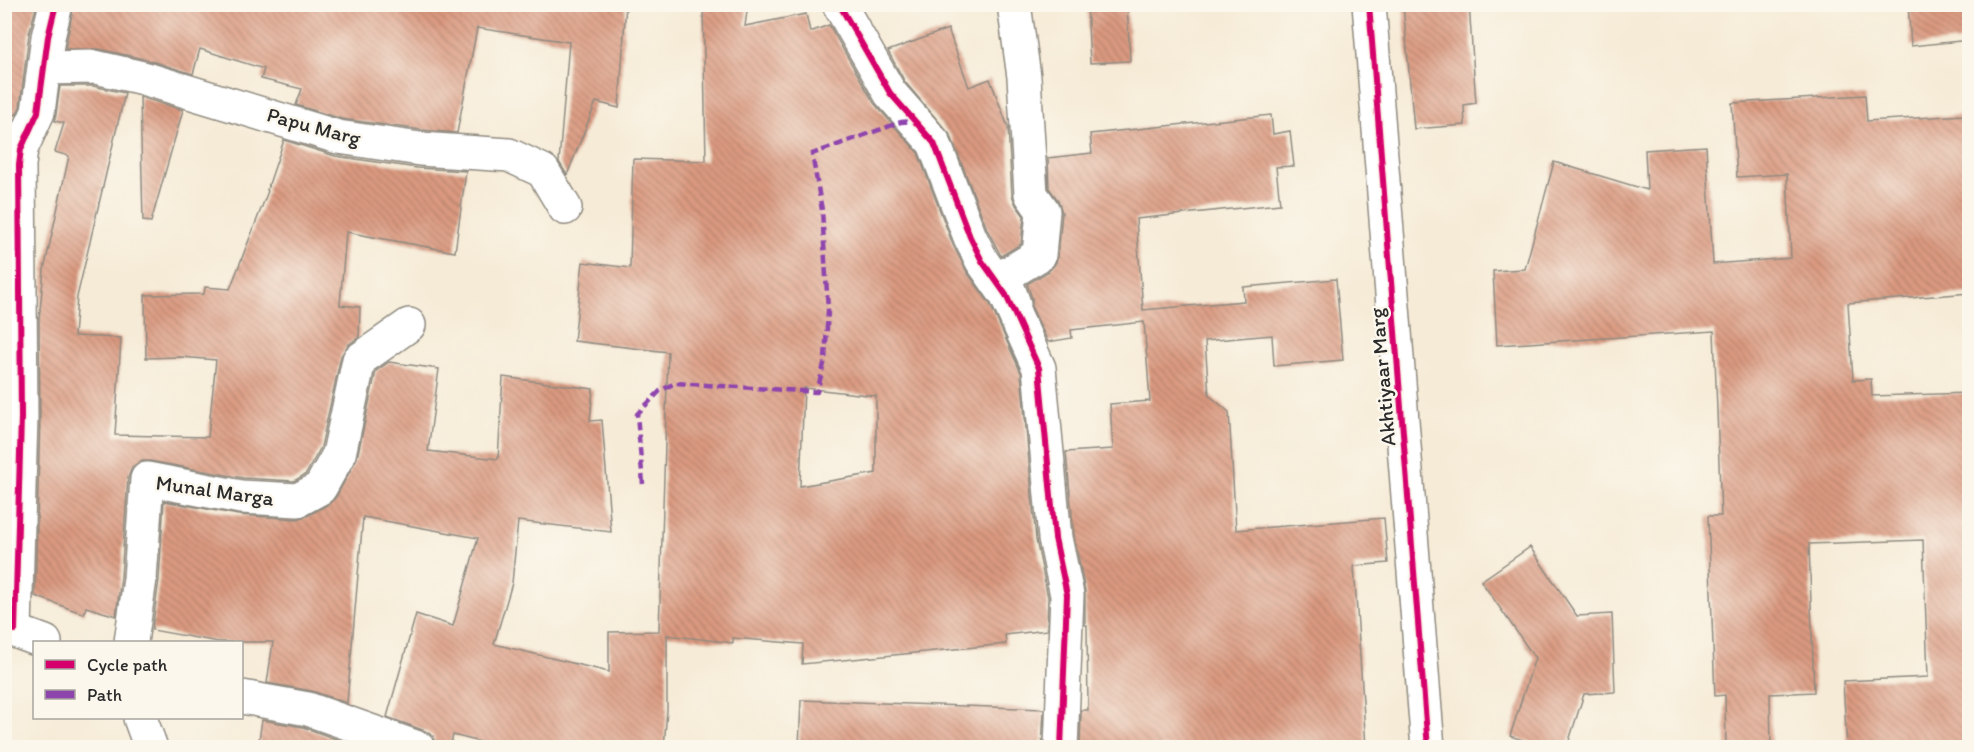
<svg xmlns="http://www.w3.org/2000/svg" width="1974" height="752" font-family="Itim,sans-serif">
<defs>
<pattern id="building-back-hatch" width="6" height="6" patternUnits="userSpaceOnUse" patternTransform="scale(1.5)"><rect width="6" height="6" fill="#db9a80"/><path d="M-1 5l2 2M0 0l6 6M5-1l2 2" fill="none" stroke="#b27e69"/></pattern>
</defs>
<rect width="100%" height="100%" fill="#fbf7ec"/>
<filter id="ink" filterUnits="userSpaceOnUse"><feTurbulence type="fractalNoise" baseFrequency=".0167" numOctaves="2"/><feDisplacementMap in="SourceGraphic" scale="12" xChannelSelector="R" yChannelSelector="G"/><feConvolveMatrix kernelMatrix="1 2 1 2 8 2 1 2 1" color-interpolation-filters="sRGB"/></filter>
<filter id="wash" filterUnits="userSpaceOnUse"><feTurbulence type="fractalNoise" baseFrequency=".008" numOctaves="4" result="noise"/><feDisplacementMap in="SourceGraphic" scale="24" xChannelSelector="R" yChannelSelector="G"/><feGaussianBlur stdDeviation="1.35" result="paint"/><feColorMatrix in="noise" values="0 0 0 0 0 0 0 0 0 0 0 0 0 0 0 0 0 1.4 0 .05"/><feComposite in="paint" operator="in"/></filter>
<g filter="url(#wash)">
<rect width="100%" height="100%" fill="#f6ebd7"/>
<g id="blocks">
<!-- building -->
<g fill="url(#building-back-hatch)" fill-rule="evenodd">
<polygon points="4,4 37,4 29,34 20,107 16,115 4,113"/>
<polygon points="74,4 626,4 619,108 596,102 567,175 559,162 569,42 477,28 457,133 422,130 342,119 296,105 302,89 261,79 264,69 200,49 193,74 148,60 99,49 65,49"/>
<path d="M703 4H748L745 26 806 14 810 32 829 25 874 103 918 153 953 245 967 272 990 304 1021 373 1036 540 1048 597 1047 630 1005 635 1006 644 802 664 803 644 733 638V643L667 635V710L664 747H499L453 735 450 747H436L433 736 425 731 387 717 416 614 453 626 478 538 363 517 347 703 312 691 267 683 273 642H219L152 630 159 580 164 501 238 515 297 519 307 516 329 504 336 497 357 458 376 371 389 362 439 369 428 451 498 459 503 377 593 389 590 421 602 420 611 532 518 521 512 583 494 644 609 672V632L659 631 668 352 574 341 583 262 630 268 633 159 706 161ZM804 388 876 396V473L800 486Z"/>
<polygon points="1087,4 1127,4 1130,61 1090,63"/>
<polygon points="1403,4 1469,4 1476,103 1464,105 1465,125 1414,129"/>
<polygon points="1908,4 1970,4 1970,40 1911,46"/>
<polygon points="948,29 969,87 990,79 1008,127 1012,195 1016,205 1024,216 1021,244 1001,256 987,229 951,136 905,82 888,51"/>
<polygon points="60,86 93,86 125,93 77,297 74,336 121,338 115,435 208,437 216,360 181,357 146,358 145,295 204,294 205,287 230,289 268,191 267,190 284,140 335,156 417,168 466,171 455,252 346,232 340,305 360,307 359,337 348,345 341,356 321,447 306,474 294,481 243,478 150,461 141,461 132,467 128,478 121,577 116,616 86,607 84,614 35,596 40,418 39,320 44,270 69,156 55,152 64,123 55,121"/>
<polygon points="1865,95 1867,121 1965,115 1970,195 1970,293 1848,303 1853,380 1871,379 1872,396 1970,393 1970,747 1847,747 1843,681 1928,677 1923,540 1809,544 1814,692 1770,694 1771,747 1726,747 1725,695 1715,696 1708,516 1721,516 1714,331 1497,345 1493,271 1525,269 1554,162 1647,190 1645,150 1706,146 1713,264 1791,258 1787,174 1737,177 1732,103"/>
<polygon points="140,97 183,110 151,222 143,221"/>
<polygon points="1271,115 1273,134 1290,131 1294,166 1276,167 1280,204 1136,219 1143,310 1244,301 1243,287 1336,279 1343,360 1274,366 1272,335 1205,341 1209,395 1229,412 1236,530 1384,518 1388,563 1354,566 1366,747 1080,747 1081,710 1088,710 1087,625 1085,625 1085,591 1074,535 1066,452 1113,449 1110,404 1150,401 1144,322 1071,330 1072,338 1048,342 1032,308 1032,298 1027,284 1049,271 1055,264 1058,257 1062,212 1058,200 1049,188 1048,158 1092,153 1090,134"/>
<polygon points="1530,547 1577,616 1612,614 1615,692 1584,694 1567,747 1545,747 1510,736 1535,658 1481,581"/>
<polygon points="801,700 1044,709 1042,747 799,747"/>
<polygon points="262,720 303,727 344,742 343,747 258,747"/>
</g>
</g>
</g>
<g filter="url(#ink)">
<use href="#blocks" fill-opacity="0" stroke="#908b81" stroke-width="1.5"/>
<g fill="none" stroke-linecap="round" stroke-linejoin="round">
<defs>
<g id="minor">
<polyline points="839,4 890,93 934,143 970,237 982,261 1006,295 1039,368 1055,538 1067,595 1061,748"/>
<polyline points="1014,4 1024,77 1031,194 1043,211 1039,255 1004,276 1014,304"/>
<polyline points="1369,4 1428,748"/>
<polyline points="45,68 95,67 143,78 338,137 420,149 509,155 543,171 565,208"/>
<polyline points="4,627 45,642"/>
<polyline points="15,630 21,417 19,165 21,149 38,112 48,37 56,4"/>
<polyline points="131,642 140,579 147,479 241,497 298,500 320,488 339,454 359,360 409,325"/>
<polyline points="242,697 308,709 418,748"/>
<polyline points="140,718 151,748"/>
</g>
</defs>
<!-- minor casing -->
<use href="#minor" stroke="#908b81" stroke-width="36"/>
<!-- minor -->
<use href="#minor" stroke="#fff" stroke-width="33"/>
<!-- quiet -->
<polyline stroke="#8e44ad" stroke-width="4.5" stroke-dasharray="9 4.5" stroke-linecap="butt" points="643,484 637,414 660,391 675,383 817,392 825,360 828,310 822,210 812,154 901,122 914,121"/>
<defs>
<g id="cycleway">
<polyline points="839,4 890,93 934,143 970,237 982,261 1006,295 1039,368 1055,538 1067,595 1061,748"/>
<polyline points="1369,4 1428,748"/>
<polyline points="15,630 21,417 19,165 21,149 38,112 48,37 56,4"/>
</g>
</defs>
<!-- cycleway casing -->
<use href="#cycleway" stroke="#fbf7ec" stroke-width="10"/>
<!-- cycleway -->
<use href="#cycleway" stroke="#d6006c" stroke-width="6"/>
</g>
</g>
<g text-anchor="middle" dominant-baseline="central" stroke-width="5" stroke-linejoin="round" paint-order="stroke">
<!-- street labels -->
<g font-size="21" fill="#2b2b2b" stroke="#fbf7ec">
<text transform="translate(314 126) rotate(15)">Papu Marg</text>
<text transform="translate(1382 377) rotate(-95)">Akhtiyaar Marg</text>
<text transform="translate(215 490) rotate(8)">Munal Marga</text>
</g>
</g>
<!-- margin -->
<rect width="1974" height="752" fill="none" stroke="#fbf7ec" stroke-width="24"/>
<!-- legend -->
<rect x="33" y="641" width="210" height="78" fill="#fbf7ec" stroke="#a8a59f" stroke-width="1.5"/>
<rect x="45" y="660" width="30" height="9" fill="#d6006c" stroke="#a8a59f" stroke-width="1.5"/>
<text x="87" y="671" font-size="18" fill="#2b2b2b">Cycle path</text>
<rect x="45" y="690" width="30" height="9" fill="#8e44ad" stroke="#a8a59f" stroke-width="1.5"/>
<text x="87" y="701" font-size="18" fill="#2b2b2b">Path</text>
</svg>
